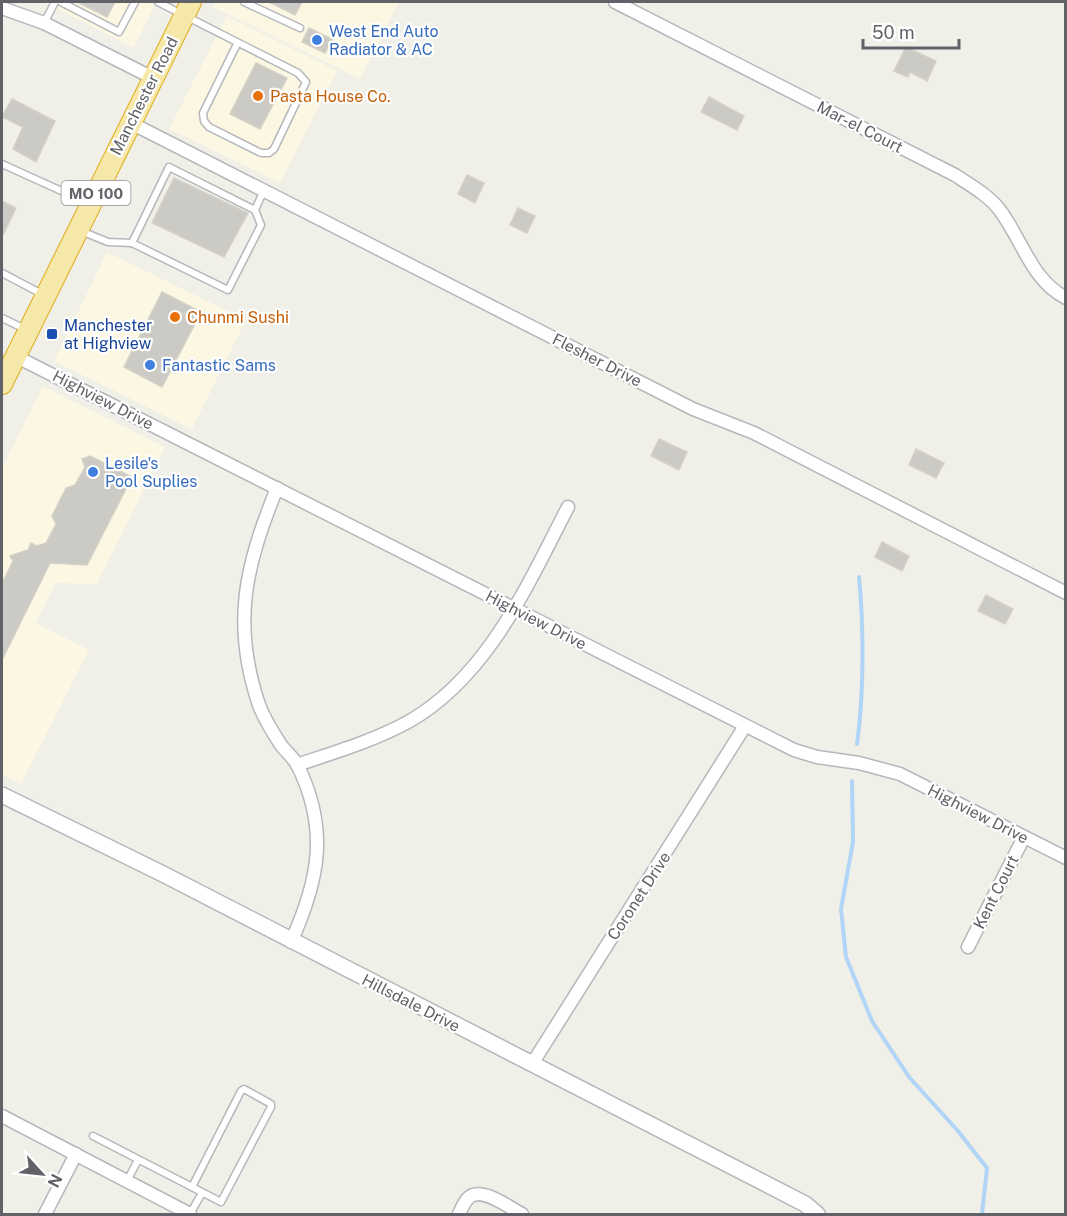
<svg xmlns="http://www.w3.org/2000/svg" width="1067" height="1216" font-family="'Public Sans',sans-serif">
<rect width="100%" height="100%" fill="#f0efe8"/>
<!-- commercial -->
<g fill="#fbf7e2">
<polygon points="44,2 156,2 134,48"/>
<polygon points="215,2 399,2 360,79 213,7"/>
<polygon points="227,16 337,71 280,183 169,129"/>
<polygon points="107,252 246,320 192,429 54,361"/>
<polygon points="43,386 165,447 97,584 56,583 36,623 89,650 21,784 2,775 2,468"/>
</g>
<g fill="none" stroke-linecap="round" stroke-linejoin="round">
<!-- stream -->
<g stroke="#b1d5f7" stroke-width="4">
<path d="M857 744C864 694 864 628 859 577"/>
<polyline points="852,781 853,842 841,909 846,957 872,1021 909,1077 958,1131 987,1168 982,1214"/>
</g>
</g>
<!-- building -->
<g fill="#cccac5" stroke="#d4d1c7" stroke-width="1.5">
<polygon points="77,2 115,2 107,17"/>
<polygon points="269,2 302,2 295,15"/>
<polygon points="309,28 332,39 325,53 302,42"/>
<polygon points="906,47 936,61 927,81 910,72 908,77 894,71"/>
<polygon points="256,63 287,78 260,129 230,114"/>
<polygon points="709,97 744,116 737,130 701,112"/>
<polygon points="12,99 55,121 36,162 13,149 23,127 2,117"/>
<polygon points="467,175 484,183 475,203 458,194"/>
<polygon points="174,178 248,213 224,257 152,223"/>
<polygon points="2,201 16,208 2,237"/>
<polygon points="518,208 535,216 527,233 510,225"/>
<polygon points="162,292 201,312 162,387 124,367"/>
<polygon points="659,439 687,452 679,470 651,456"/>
<polygon points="916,449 944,463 936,478 909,465"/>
<polygon points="90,456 132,477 87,565 50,563 2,660 2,584 13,561 10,556 28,550 31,543 37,546 46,543 56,524 52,516 66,488 75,485 85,467 82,459"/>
<polygon points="882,542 909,556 902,571 875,557"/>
<polygon points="986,595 1013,609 1005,624 978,611"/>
</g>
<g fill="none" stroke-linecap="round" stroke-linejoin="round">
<defs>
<g id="service">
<polyline points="61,2 119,32 135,2"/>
<polyline points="158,2 298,73 306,82 274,149 269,153 261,153 209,127 204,121 203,113 237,44"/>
<polyline points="244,2 300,28"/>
<polyline points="44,23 55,2"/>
<polyline points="2,164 88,203"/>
<polyline points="81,231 108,242 132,243 169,167 255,210 264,190"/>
<polyline points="132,243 228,290 261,225 255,210"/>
<polyline points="2,273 42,294"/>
<polyline points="2,318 25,329"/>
<polygon points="244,1089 271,1104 271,1107 221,1202 192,1187 241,1091"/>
<polyline points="93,1136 192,1187"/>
<polyline points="127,1181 138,1160"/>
<polyline points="190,1214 202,1193"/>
</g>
<g id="minor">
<path d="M615 2 955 175C970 185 988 195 999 209 1022 239 1031 280 1066 298"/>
<polyline points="2,8 44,23 153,78"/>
<polyline points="131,123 693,409 754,433 1066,593"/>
<polyline points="15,356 794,750 817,757 859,763 900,774 1066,858"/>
<path d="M277 488C246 565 231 622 259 705 264 718 273 733 281 745 286 752 294 758 298 766 329 830 319 880 291 942"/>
<path d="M297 765C335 752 373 741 408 722 488 677 528 584 568 507"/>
<polyline points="968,947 1024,837"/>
<polyline points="532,1064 745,726"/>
<polyline points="2,1116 190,1214"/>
<polyline points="45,1214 76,1154"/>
<path d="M459 1214C462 1208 466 1197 473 1195 487 1190 510 1208 522 1214"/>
</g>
<polyline id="tertiary" points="2,795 163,874 805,1204 817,1214"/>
<polyline id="trunk" points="2,384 191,2"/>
</defs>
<!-- service casing -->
<use href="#service" stroke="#b5b7bb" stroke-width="9"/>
<!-- minor casing -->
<use href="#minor" stroke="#b5b7bb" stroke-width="15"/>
<!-- tertiary casing -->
<use href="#tertiary" stroke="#b5b7bb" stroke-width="18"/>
<!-- trunk casing -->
<use href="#trunk" stroke="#e1ac18" stroke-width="22"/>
<!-- service -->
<use href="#service" stroke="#fff" stroke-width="6"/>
<!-- minor -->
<use href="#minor" stroke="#fff" stroke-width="12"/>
<!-- tertiary -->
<use href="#tertiary" stroke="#fff" stroke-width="15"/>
<!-- trunk -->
<use href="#trunk" stroke="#f5e8a9" stroke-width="20"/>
</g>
<!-- markers -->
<g fill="#3f7fe0" stroke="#fff" stroke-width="2">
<circle cx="317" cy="40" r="6"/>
<circle cx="150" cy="365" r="6"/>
<circle cx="93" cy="472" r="6"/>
</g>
<g fill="#e8710a" stroke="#fff" stroke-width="2">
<circle cx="258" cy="96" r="6"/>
<circle cx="175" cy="317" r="6"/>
</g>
<rect fill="#1a4fb4" stroke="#fff" stroke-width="2" x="46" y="328" width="12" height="12" rx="3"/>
<g text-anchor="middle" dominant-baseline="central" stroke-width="4.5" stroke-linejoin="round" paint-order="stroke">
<!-- shield labels -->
<rect fill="#fff" stroke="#909195" stroke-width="1.5" x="61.5" y="181" width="69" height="24" rx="4.5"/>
<g font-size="15" font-weight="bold" fill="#606267">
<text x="96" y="193">MO 100</text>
</g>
<!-- shop labels -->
<g font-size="16" fill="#366cbe" stroke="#fff" text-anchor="start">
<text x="329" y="31">West End Auto<tspan x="329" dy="18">Radiator &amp; AC</tspan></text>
<text x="162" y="365">Fantastic Sams</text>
<text x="105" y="463">Lesile's<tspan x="105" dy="18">Pool Suplies</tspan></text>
</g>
<!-- street labels -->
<g font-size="16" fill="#606267" stroke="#fff">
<text transform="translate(144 96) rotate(-63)">Manchester Road</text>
<text transform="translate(860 127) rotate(27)">Mar-el Court</text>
<text transform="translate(597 360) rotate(27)">Flesher Drive</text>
<text transform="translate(103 400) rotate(27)">Highview Drive</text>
<text transform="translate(536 620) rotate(27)">Highview Drive</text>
<text transform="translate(978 814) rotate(27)">Highview Drive</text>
<text transform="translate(996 892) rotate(-63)">Kent Court</text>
<text transform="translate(639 896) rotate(-57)">Coronet Drive</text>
<text transform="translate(411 1003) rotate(27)">Hillsdale Drive</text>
</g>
<!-- food labels -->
<g font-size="16" fill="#c56008" stroke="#fff" text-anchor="start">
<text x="270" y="96">Pasta House Co.</text>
<text x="187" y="317">Chunmi Sushi</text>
</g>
<!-- transit labels -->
<g font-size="16" fill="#164399" stroke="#fff" text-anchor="start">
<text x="64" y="325">Manchester<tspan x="64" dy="18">at Highview</tspan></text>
</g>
</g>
<!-- border -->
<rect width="1067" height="1216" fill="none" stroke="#606267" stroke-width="6"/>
<!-- north arrow -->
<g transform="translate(42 1174) rotate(117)" stroke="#ffffff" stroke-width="4.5" paint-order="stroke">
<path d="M0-4.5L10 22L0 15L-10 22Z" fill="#606267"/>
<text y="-9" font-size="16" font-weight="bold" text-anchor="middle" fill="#606267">N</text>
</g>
<!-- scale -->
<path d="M863 39v9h96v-9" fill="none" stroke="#606267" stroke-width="3"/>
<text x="872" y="39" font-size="18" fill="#606267" stroke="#ffffff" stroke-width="4.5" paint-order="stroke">50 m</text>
</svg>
